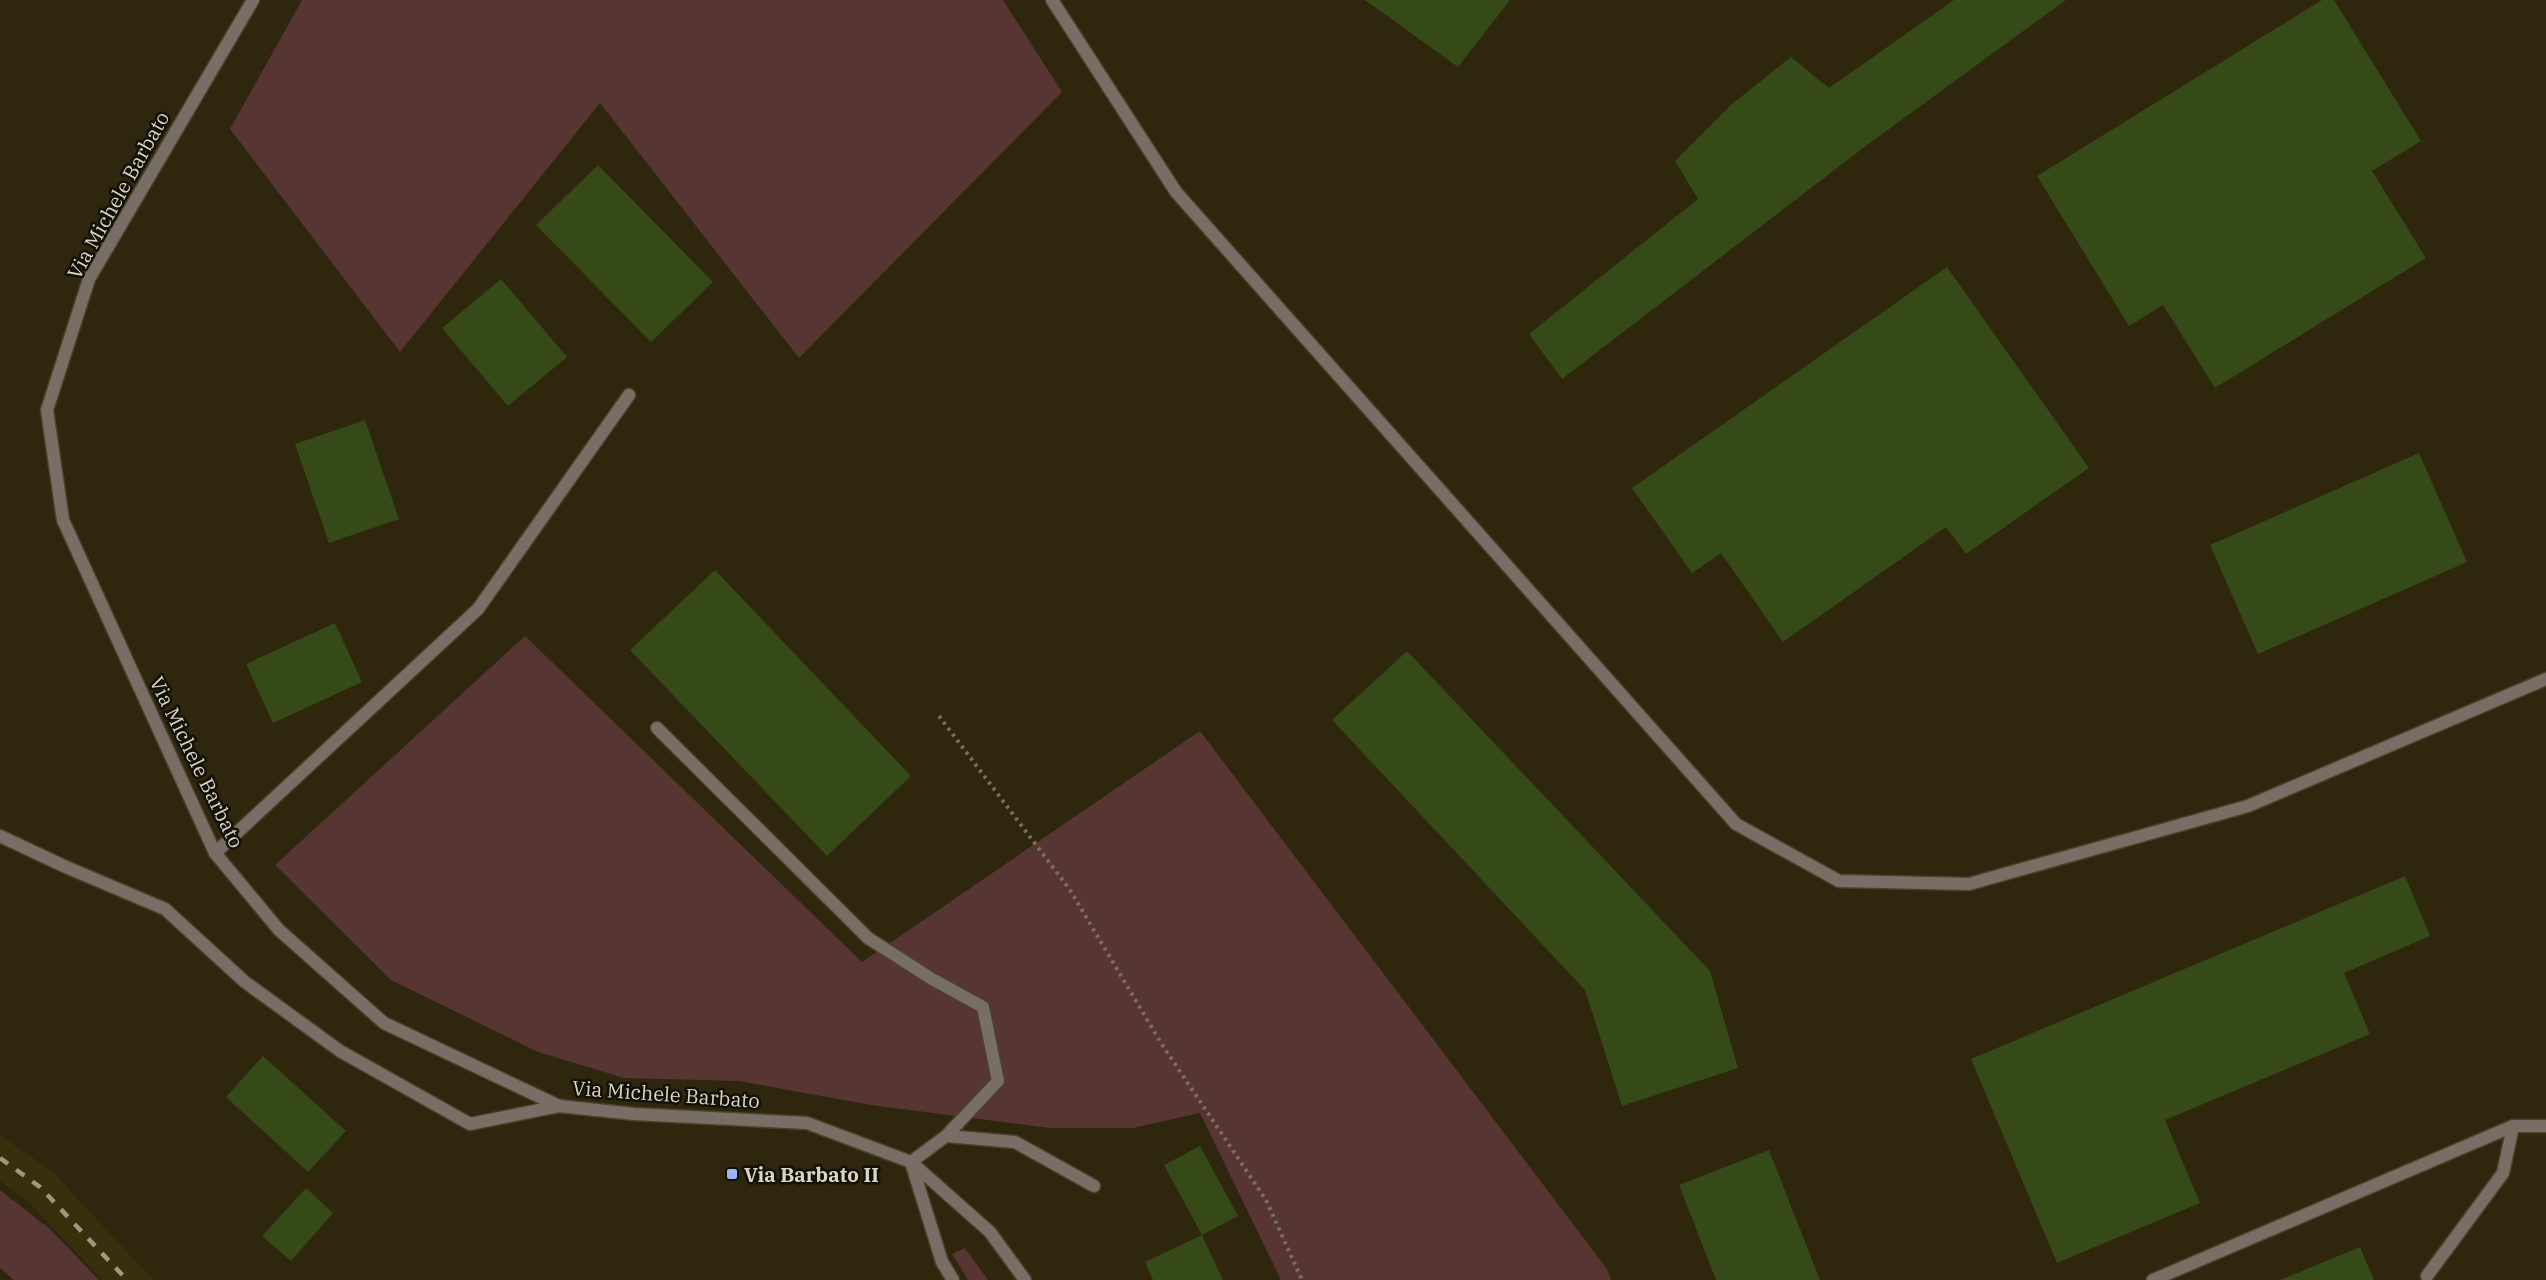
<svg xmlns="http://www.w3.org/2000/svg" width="2546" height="1280" font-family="'IBM Plex Serif',serif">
<rect width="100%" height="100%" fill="#2e260d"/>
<!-- built -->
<polygon fill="#382f0d" points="0,1135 53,1172 153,1280 102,1280 28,1201 0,1181"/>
<!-- green -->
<g fill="#573533">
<polygon points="302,0 1003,0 1062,92 799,358 600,103 400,352 230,129"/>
<polygon points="525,636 862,962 1200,731 1607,1269 1611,1280 1281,1280 1200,1113 1133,1128 1050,1128 871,1105 739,1081 624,1078 538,1052 391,980 275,865"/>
<polygon points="0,1190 51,1230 99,1280 14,1280 0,1268"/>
<polygon points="965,1248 988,1280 968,1280 952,1254"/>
</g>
<!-- building -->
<g fill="#364a17">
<polygon points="1365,0 1510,0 1458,67"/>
<polygon points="1954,0 2066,0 1867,145 1562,379 1529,334 1698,199 1675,161 1732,104 1791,57 1829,88"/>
<polygon points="2322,0 2334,0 2421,141 2372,171 2426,258 2215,388 2163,305 2129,326 2037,176"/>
<polygon points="598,165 713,282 651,342 536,225"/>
<polygon points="1947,267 2089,468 1966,554 1946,527 1783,642 1721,553 1692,573 1632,488"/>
<polygon points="501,279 567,357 508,406 442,328"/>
<polygon points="365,420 399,519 329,543 295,444"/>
<polygon points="2419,453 2467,562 2258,654 2210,545"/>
<polygon points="715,570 911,776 827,856 630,650"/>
<polygon points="335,623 362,682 273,723 246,664"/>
<polygon points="1407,651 1710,971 1738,1068 1622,1106 1585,990 1332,720"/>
<polygon points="2405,876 2430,936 2344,973 2370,1034 2165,1120 2200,1203 2057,1263 1971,1059"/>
<polygon points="263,1056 346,1131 308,1172 226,1097"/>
<polygon points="1200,1146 1238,1216 1202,1235 1164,1165"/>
<polygon points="1769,1150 1820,1280 1716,1280 1679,1185"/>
<polygon points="306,1188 333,1213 291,1261 262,1236"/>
<polygon points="1202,1235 1223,1280 1153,1280 1145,1262"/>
<polygon points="2360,1247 2374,1280 2280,1280"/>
</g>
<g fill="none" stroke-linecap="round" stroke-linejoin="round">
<defs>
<g id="service">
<polyline points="1052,0 1176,192 1736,824 1839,881 1969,884 2248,806 2546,679"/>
<polyline points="657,728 868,938 932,979 983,1007 998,1081 946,1136"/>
<polyline points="0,836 66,867 165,909 245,982 340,1051 470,1124 559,1106"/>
<polyline points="215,853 478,609 629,395"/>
<polyline points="2427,1276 2503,1173 2513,1126"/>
<polyline points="953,1280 942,1262 911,1162 946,1136 1015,1142 1094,1186"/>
<polyline points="2153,1280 2513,1126 2546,1126"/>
</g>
<polyline id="minor" points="253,0 89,279 47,410 63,520 215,853 279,930 384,1023 559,1106 634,1114 807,1123 911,1162 990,1232 1025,1280"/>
</defs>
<!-- service casing -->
<use href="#service" stroke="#4a422b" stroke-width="15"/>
<!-- minor casing -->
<use href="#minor" stroke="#4a422b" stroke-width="15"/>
<!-- path -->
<polyline stroke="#77705b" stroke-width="4" stroke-dasharray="3 4.5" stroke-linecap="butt" points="939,716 1070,890 1161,1043 1266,1200 1302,1280"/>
<!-- service -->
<use href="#service" stroke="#796e66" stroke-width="12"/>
<!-- minor -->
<use href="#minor" stroke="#796e66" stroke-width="12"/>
<!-- rail -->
<polyline stroke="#9d9885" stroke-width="4.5" stroke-dasharray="10 10" stroke-linecap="butt" points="0,1158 40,1187 127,1280"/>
</g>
<!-- markers -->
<rect fill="#9ab5fd" stroke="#131006" stroke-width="2" x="726" y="1168" width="12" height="12" rx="3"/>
<g text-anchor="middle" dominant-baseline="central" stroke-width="5" stroke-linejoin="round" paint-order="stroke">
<!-- street labels -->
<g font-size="20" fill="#dad6c7" stroke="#131006">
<text transform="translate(118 195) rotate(-61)">Via Michele Barbato</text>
<text transform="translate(197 762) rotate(64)">Via Michele Barbato</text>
<text transform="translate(666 1094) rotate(4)">Via Michele Barbato</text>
</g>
<!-- poi labels -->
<g font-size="20" font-weight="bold" fill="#dad6c7" stroke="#131006" text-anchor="start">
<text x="744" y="1174">Via Barbato II</text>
</g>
</g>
</svg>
